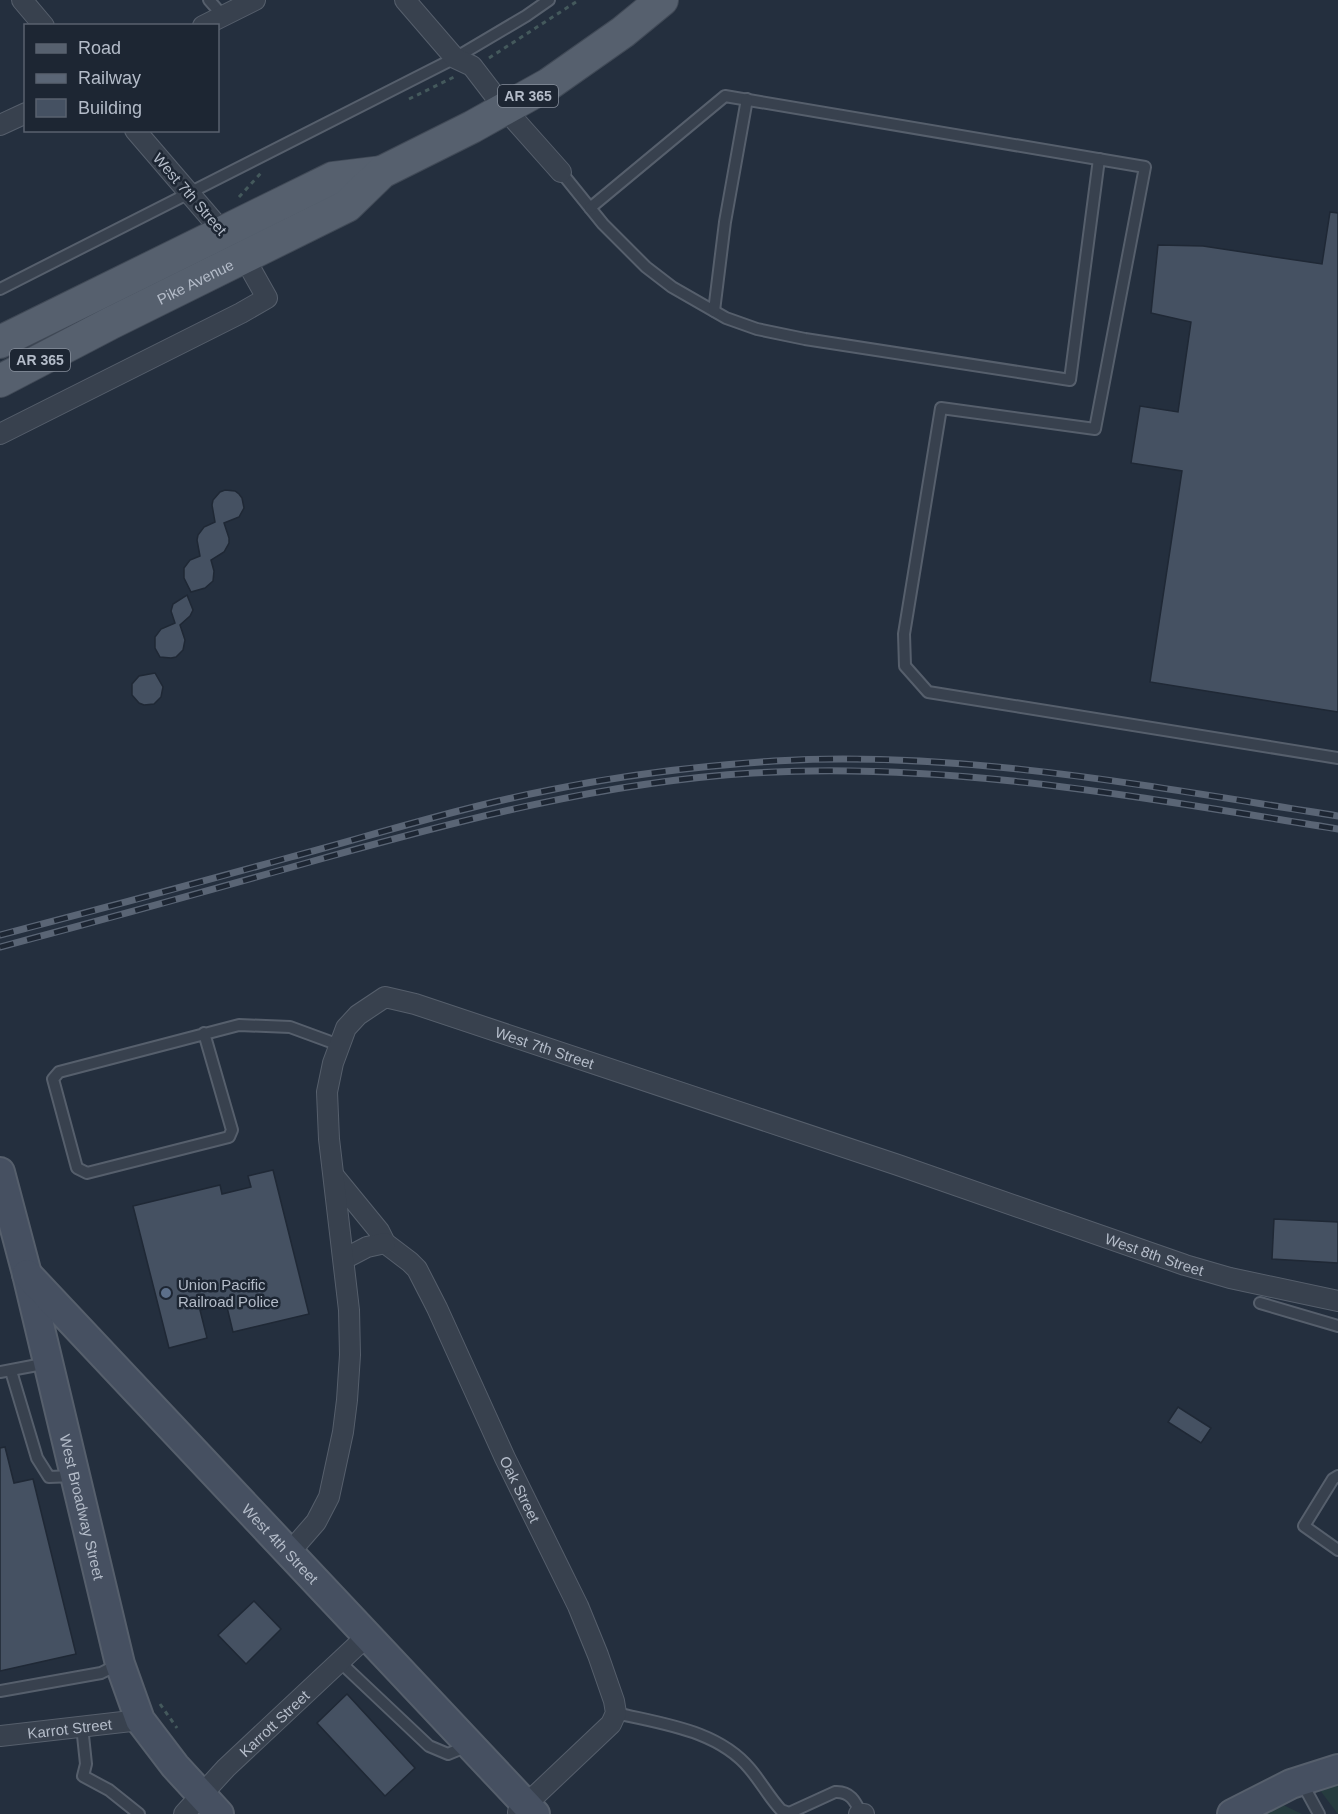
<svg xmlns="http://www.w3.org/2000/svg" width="1338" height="1814" font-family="Helvetica,sans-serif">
<rect width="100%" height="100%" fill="#242f3e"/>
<!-- green -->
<g fill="#263c3f">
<polygon points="1338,1779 1338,1814 1316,1785"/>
<polygon points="1279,1803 1302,1814 1257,1814"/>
</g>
<!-- building -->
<g fill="#455162" stroke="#1f2835" stroke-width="1.5">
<polygon points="1330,212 1338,213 1338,712 1150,682 1182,471 1131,463 1140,406 1178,412 1191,322 1151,313 1158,245 1203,246 1322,264"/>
<polygon points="225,490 235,491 239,494 242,498 244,508 239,517 224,523 229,538 229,543 224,552 211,560 214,571 213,581 205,588 191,592 184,578 184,568 190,560 200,556 197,540 198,535 204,527 215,522 212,505 213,500 220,492"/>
<polygon points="187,595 193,610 190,616 180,625 185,640 183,650 176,657 171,658 160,657 155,648 155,637 161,629 175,623 171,611 173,604"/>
<polygon points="155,673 163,687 161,697 154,704 144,705 139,703 132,695 132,684 139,676"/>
<polygon points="273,1170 309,1314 233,1332 226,1303 200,1310 207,1338 169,1348 133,1206 220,1185 222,1194 251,1187 248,1176"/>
<polygon points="1274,1219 1338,1222 1338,1263 1272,1259"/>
<polygon points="1178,1407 1211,1428 1201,1443 1168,1422"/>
<polygon points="5,1447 14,1483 33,1479 76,1654 0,1671 0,1448"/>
<polygon points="254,1601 281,1629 246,1664 218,1635"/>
<polygon points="347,1694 415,1768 385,1796 317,1723"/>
</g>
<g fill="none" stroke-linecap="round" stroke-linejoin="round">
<defs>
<g id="lane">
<polyline points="209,0 223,16"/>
<polyline points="561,172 603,224 646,267 672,287 726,318 757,329 805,339 1070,380 1099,159"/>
<polyline points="590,208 725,96 1145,167 1095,429 941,408 904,634 905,666 928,692 1338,758"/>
<polyline points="0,289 455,58 526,16 549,0"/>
<polyline points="714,311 725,222 747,99"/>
<polyline points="204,1033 232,1130 229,1137 87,1173 77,1168 53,1079 59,1072 239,1025 290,1027 339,1045"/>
<polyline points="1260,1303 1338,1326"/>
<polyline points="11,1371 37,1458 49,1477 74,1476"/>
<polyline points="0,1372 48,1363"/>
<polyline points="1338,1476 1333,1479 1304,1526 1338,1550"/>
<polyline points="340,1662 429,1746 448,1754 470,1745"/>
<polyline points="0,1691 101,1673 119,1664"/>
<path d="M616 1713C662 1724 718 1730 750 1769 761 1782 769 1797 781 1810L789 1813 835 1792C850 1791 855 1801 861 1813"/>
<polyline points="82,1726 86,1764 83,1776 109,1790 139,1814"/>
<polyline points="1301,1781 1319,1814"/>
</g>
<g id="street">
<polyline points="22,0 44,26"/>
<polyline points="405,0 455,58 472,66 505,109 561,172"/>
<polyline points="203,26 255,0"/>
<polyline points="0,125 26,113"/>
<polyline points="0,434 241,313 267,298 244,257 135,130"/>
<path id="s1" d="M334 1176 379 1231 385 1243 410 1262 417 1269 437 1308 505 1458 578 1606 598 1655 614 1701 616 1713 611 1724 518 1812"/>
<polyline points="344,1259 367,1247 385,1243"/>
<path id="s2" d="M289 1553 316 1522 329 1497 343 1432 347 1400 350 1355 349 1310 329 1139 327 1092 333 1063 346 1028 358 1015 385 997 415 1004 898 1165 1185 1265 1230 1278 1338 1301"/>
<path id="s3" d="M0 1736 140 1720"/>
<path id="s4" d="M184 1814 226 1768 367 1636"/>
<polyline points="859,1814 864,1814"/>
</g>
<g id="secondary">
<path id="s5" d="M0 1172 27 1274 120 1664 140 1720 175 1766 219 1814"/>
<path id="s6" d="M27 1274 535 1814"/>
<polyline points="1232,1814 1291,1784 1338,1769"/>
</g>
<g id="primary">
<polyline points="0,342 333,178 382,172"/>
<path id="s7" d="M0 381 111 323 347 206 382 172 472 127 549 84 623 32 662 0"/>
</g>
</defs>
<!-- lane casing -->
<use href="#lane" stroke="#565f6c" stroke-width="14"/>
<!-- street casing -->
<use href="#street" stroke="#565f6c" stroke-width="22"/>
<!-- secondary casing -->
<use href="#secondary" stroke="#565f6c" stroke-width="32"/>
<!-- primary casing -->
<use href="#primary" stroke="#414a57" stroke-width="34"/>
<!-- path -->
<g stroke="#44595c" stroke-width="3" stroke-dasharray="4.5 4.5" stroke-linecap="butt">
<polyline points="489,58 579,0"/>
<polyline points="409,99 454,77"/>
<polyline points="239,197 261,173"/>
<polyline points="160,1704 177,1728"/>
</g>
<!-- lane -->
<use href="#lane" stroke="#38414e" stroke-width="10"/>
<!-- street -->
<use href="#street" stroke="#38414e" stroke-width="20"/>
<!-- secondary -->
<use href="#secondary" stroke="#465061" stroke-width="28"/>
<!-- primary -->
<use href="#primary" stroke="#56606e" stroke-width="32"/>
<defs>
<g id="rail">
<path d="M0 935C97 910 194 884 291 857 377 834 462 807 550 790 623 775 698 766 774 761 963 750 1152 787 1338 816"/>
<path d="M0 947C106 919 211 890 317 860 461 820 603 782 753 773 950 761 1144 798 1338 829"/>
</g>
</defs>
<!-- rail casing -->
<use href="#rail" stroke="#5a6575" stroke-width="7"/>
<!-- rail -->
<use href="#rail" stroke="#1d2633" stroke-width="4.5" stroke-dasharray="14" stroke-linecap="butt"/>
</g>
<!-- markers -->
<circle fill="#5c6f8a" stroke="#1d2633" stroke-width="2" cx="166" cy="1293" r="6"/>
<g text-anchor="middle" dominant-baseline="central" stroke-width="5" stroke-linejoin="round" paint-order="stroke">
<!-- shield labels -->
<g fill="#1d2633" stroke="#878f9c" stroke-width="1.5">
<rect x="498" y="85" width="60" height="22" rx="4.5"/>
<rect x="10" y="349" width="60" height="22" rx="4.5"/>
</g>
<g font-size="14" font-weight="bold" fill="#b4bcc9">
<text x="528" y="96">AR 365</text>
<text x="40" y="360">AR 365</text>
</g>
<!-- street labels -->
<g font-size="15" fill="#b4bcc9" stroke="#1d2633">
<text transform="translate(190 194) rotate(49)">West 7th Street</text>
<text stroke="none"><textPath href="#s7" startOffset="219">Pike Avenue</textPath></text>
<text stroke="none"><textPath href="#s2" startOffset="762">West 7th Street</textPath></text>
<text stroke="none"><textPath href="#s2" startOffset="1406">West 8th Street</textPath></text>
<text stroke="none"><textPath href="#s1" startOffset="369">Oak Street</textPath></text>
<text stroke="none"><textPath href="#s5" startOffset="345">West Broadway Street</textPath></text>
<text stroke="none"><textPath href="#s6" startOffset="370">West 4th Street</textPath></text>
<text stroke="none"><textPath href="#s4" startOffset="128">Karrott Street</textPath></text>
<text stroke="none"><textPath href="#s3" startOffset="70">Karrot Street</textPath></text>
</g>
<!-- poi labels -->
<g font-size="15" fill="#b4bcc9" stroke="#1d2633" text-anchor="start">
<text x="178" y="1284">Union Pacific<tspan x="178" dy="17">Railroad Police</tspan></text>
</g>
</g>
<!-- legend -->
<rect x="24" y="24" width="195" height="108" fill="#1d2633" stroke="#59626f" stroke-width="1.5"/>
<rect x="36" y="44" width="30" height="9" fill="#56606e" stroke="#59626f" stroke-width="1.5"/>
<text x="78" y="54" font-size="18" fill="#b4bcc9">Road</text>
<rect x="36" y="74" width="30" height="9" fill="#5a6575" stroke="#59626f" stroke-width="1.5"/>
<text x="78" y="84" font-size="18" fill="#b4bcc9">Railway</text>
<rect x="36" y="99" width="30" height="18" fill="#455162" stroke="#59626f" stroke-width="1.5"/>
<text x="78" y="114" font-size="18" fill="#b4bcc9">Building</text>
</svg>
